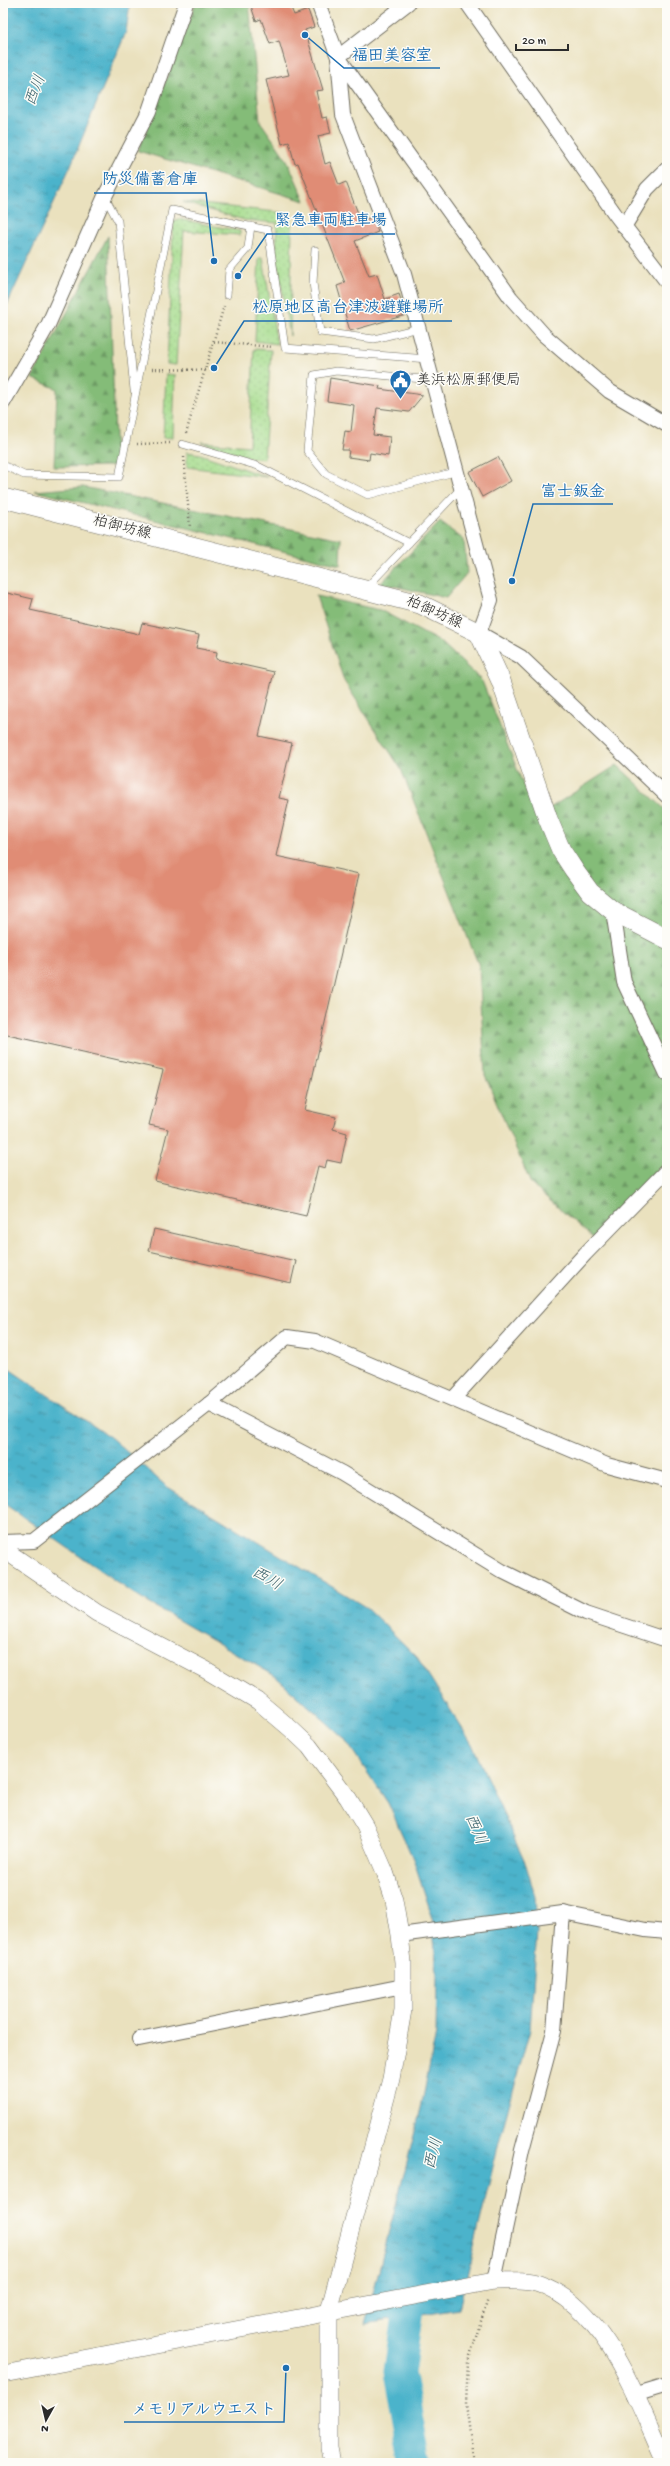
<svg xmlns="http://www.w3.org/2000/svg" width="670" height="2466" font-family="'Gochi Hand','Klee One',sans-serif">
<defs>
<pattern id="grass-dots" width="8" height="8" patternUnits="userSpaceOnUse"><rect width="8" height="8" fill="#a6dc8d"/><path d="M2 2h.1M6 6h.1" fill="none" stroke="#8fbd7a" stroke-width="1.8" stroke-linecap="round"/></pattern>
<pattern id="forest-firs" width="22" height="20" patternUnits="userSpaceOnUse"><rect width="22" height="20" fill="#84bc78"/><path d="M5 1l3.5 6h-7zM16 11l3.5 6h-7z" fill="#6c9963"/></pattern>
<pattern id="water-ripples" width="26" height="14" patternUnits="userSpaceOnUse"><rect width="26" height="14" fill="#4cb3cb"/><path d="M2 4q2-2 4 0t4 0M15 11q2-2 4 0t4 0" fill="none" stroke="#3f92a5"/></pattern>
</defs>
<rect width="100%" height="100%" fill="#fdfcf7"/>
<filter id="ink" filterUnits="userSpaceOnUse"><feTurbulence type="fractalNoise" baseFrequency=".025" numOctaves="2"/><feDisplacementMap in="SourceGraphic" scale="8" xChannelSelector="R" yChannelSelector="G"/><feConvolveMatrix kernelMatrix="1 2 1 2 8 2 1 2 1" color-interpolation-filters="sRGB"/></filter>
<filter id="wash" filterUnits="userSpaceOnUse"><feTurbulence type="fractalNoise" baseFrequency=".012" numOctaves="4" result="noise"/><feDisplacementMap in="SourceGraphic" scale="16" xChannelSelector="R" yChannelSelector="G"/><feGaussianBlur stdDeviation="0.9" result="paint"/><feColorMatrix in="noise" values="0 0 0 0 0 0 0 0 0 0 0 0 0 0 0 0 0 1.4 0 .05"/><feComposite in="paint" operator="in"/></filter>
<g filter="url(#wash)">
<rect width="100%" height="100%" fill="#eae1be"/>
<!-- grass -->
<g fill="url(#grass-dots)" stroke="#68845c">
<polygon points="183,202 286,213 292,222 290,336 276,253 277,223 244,220"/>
<polygon points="178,219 240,231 240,235 184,231 176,365 167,364 173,231 174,221"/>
<polygon points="259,258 263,258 277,344 255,341"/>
<polygon points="254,349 271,350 264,459 247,457 201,442 249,446"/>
<polygon points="166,374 175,375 173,437 163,438"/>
<polygon points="187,452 200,454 267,477 187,467"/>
</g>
<!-- forest -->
<g fill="url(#forest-firs)" stroke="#587452">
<polygon points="196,3 249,3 260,121 287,160 305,201 138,151"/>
<polygon points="108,236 116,466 54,467 57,389 32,378"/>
<polygon points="83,487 341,539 340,565 35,491"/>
<polygon points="440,522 464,540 467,573 446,598 381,583"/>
<polygon points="316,596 380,610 442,643 482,681 536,817 617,765 667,811 667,1160 593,1238 531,1184 485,1075 479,966 401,769 344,681"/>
</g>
<!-- water -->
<g fill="url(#water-ripples)" stroke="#3c6f7b">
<polygon points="6,3 130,3 126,32 71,165 3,314 3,19"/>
<polygon points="3,1365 110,1437 166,1486 367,1608 417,1657 472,1744 526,1865 535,1896 537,1932 530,2029 499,2142 459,2309 365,2324 421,2108 436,2033 437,1974 432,1916 414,1861 388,1803 344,1738 275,1676 140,1598 3,1503"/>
</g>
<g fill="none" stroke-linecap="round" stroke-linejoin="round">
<!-- river -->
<polyline stroke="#4cb3cb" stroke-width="31" points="413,2274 399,2372 416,2463"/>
</g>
<g id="blocks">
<!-- building -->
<g fill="#e08c75">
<polygon points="261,3 289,3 294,15 308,10 314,27 305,30 323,90 316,91 322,118 327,117 331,133 318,136 325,164 330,162 339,185 346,182 361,221 372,217 378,232 355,241 369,276 377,274 385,299 399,294 406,315 350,331 337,286 345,283 298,163 295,164 289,142 282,144 266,80 289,75 279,41 270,44 261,19 256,21 251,6"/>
<polygon points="330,378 380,386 379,389 423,395 409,412 377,408 373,435 390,437 388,456 370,453 369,460 348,457 349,450 342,450 345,431 351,432 354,405 327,401"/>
<polygon points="498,457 511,481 482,497 469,472"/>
<polygon points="3,592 33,599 30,610 139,634 142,623 199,635 196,648 217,652 216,659 274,672 259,736 292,743 279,798 289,800 276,856 359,874 305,1110 336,1117 333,1129 347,1133 341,1163 327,1160 325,1168 318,1166 306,1216 155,1181 168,1129 149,1125 163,1070 3,1034"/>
<polygon points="154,1229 296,1261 291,1283 149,1251"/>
</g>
</g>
</g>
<g filter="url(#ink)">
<use href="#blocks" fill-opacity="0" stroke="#6e6b5e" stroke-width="1"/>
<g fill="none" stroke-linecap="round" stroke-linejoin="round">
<defs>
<g id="service">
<polyline points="105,197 118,221 134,390"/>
<polyline points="315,250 313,283 320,332 374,339 419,328"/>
<polyline points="227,295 229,270 248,248 251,226"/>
<polyline points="433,380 336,371 314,375 307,451 326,474 368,495 458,471"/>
<polyline points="182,444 258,466 409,543"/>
<polyline points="3,465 24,475 119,477 172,210 268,230 285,348 428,359"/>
<polyline points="366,588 462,487"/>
</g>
<g id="minor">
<polyline points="318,3 338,57 343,115 404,274 491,600 479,633 521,657 667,796"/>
<polyline points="467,3 615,214 667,282"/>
<polyline points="338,57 511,298 544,335 609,391 667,425"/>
<polyline points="338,57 408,3"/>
<polyline points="624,227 647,189 667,169"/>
<polyline points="3,403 48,325 105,196 149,111 186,3"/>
<polyline points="613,911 624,982 667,1074"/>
<polyline points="453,1399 585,1254 667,1170"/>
<polyline points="209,1404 342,1473 502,1571 586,1613 667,1640"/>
<polyline points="3,1542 34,1541 209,1404 287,1337 315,1341 607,1465 667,1481"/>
<polyline points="400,1935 563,1913 645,1930 667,1932"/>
<polyline points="139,2039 403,1986"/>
<polyline points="494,2281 522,2150 554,2031 563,1913"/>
<polyline points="634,2395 667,2385"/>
</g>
<g id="tertiary">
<polyline points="3,1549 97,1613 206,1670 258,1701 291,1729 309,1746 348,1798 365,1826 385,1872 394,1900 400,1935 403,1962 403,2010 391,2079 329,2311 329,2448 332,2463"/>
<path d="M3 2374 494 2281C508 2281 525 2279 539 2284 607 2307 638 2404 666 2463"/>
</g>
<polyline id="secondary" points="3,498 420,604 479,633 501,681 548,819 561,850 574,870 590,892 613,911 667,939"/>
</defs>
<!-- service casing -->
<use href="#service" stroke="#6e6b5e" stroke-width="8"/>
<!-- minor casing -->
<use href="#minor" stroke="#6e6b5e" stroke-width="16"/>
<!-- tertiary casing -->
<use href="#tertiary" stroke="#6e6b5e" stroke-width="18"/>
<!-- secondary casing -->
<use href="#secondary" stroke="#6e6b5e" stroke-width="20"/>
<!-- path -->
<g stroke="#6e6b5e" stroke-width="2.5" stroke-dasharray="1 3" stroke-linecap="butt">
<polyline points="214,342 273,347"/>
<polyline points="152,369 206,370"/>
<polyline points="186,433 224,306"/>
<polyline points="137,444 170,443"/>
<polyline points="184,457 190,528"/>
<polyline points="474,2463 466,2404 468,2362 488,2299"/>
</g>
<!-- service -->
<use href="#service" stroke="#fff" stroke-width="7"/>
<!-- minor -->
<use href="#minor" stroke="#fff" stroke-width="14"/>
<!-- tertiary -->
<use href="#tertiary" stroke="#fff" stroke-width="17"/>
<!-- secondary -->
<use href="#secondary" stroke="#fff" stroke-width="19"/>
</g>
</g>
<!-- icons -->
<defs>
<symbol id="civic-pin" viewBox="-11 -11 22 30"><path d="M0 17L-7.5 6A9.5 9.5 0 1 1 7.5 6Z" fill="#1f6fb2" stroke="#fdfcf7"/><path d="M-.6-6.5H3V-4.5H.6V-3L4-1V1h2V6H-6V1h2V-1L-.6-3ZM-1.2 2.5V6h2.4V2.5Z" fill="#fff"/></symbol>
</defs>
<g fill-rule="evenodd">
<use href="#civic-pin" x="388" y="368" width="25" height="34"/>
</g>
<g text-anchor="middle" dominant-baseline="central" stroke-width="3" stroke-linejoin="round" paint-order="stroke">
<!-- poi labels -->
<g font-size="15" fill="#2b2b2b" stroke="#fdfcf7" text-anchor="start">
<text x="416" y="381">美浜松原郵便局</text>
</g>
<!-- street labels -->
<g font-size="15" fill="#2b2b2b" stroke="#fdfcf7">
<text transform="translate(122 528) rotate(14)">柏御坊線</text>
<text transform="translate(434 613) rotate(24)">柏御坊線</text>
</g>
<!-- water labels -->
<g font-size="16" font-style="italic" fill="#38616b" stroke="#fdfcf7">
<text transform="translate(37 91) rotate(-69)">西川</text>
<text transform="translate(266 1580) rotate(30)">西川</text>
<text transform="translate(474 1830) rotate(67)">西川</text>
<text transform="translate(435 2154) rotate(-76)">西川</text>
</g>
</g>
<!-- callouts -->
<path fill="none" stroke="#1f6fb2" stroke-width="1.5" d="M305 35L344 68H440M214 261L206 193H94M238 276L267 234H395M214 368L244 321H452M512 581L533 504H613M286 2368L284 2422H124"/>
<g fill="#1f6fb2" stroke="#fdfcf7" stroke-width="1.5">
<circle cx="305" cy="35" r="4"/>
<circle cx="214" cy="261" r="4"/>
<circle cx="238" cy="276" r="4"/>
<circle cx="214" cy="368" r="4"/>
<circle cx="512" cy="581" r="4"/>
<circle cx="286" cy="2368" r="4"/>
</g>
<g font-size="16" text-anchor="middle" font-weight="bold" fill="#1f6fb2" stroke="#fdfcf7" stroke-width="3" stroke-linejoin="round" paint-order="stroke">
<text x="392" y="60">福田美容室</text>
<text x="150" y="184">防災備蓄倉庫</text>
<text x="331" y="225">緊急車両駐車場</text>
<text x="348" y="312">松原地区高台津波避難場所</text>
<text x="573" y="496">富士鈑金</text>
<text x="204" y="2414">メモリアルウエスト</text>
</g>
<!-- margin -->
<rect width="670" height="2466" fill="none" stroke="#fdfcf7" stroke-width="16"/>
<!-- north arrow -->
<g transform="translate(46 2420) rotate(188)" stroke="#fdfcf7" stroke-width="3" paint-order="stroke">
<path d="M0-3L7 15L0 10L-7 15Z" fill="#2b2b2b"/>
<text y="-6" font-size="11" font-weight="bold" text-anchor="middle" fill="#2b2b2b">N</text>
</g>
<!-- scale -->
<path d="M516 44v6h52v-6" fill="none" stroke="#2b2b2b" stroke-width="2"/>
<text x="522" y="44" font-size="12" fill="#2b2b2b" stroke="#fdfcf7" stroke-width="3" paint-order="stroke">20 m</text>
</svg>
